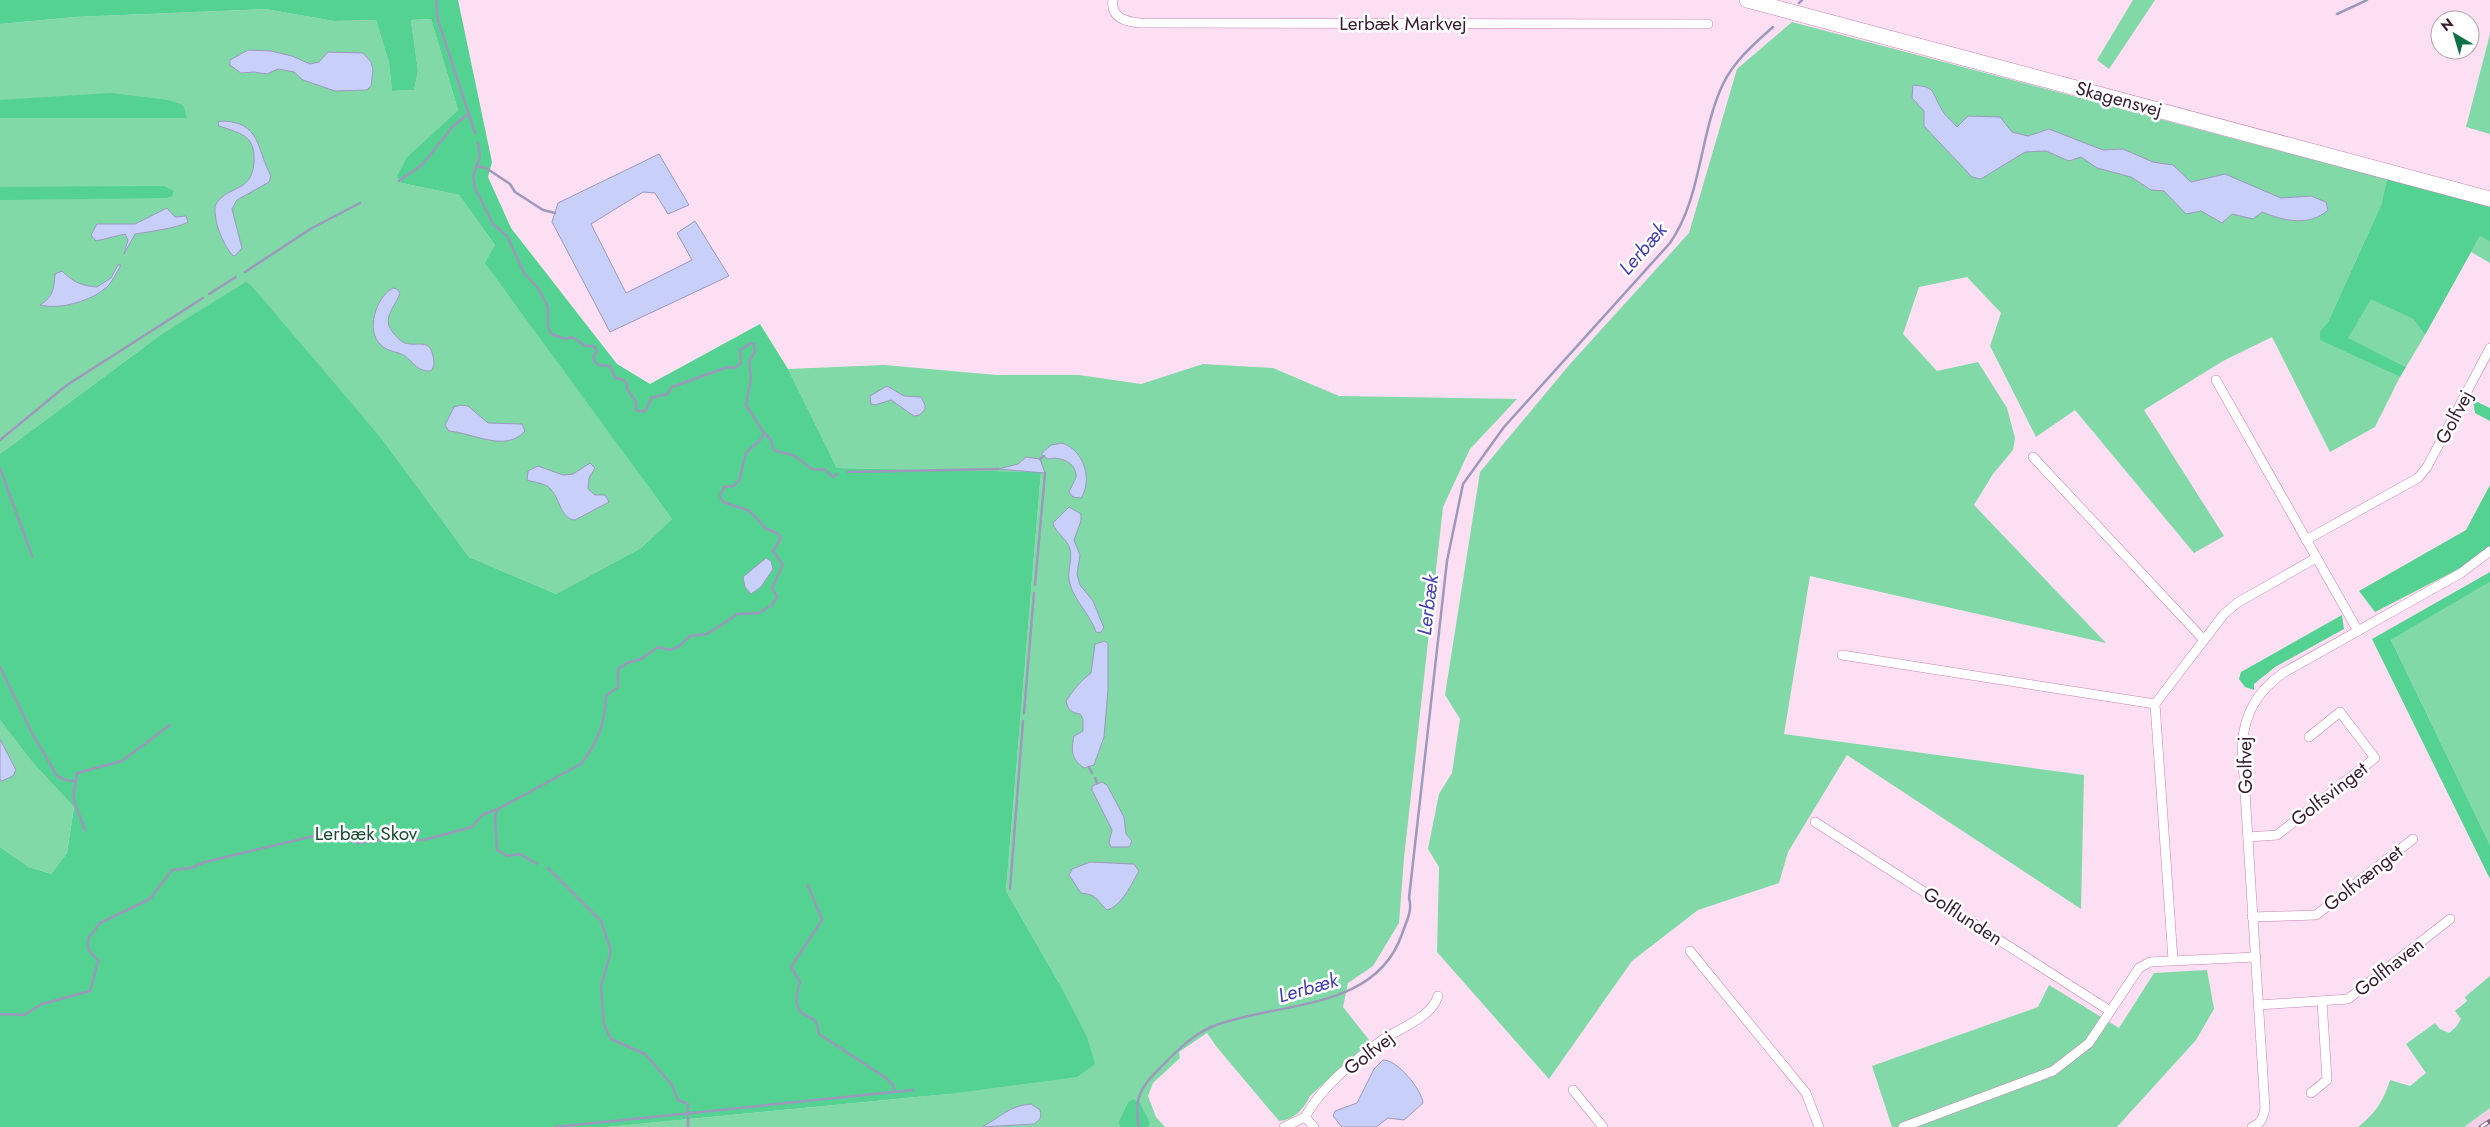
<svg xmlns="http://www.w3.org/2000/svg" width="2490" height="1127" font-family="Jost,sans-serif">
<rect width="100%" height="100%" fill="#fddff3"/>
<!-- built -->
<polygon fill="#f0d0e5" points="2490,1108 2490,1127 2464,1127"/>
<!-- green -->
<g fill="#81d9a8">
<polygon points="2133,0 2155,0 2109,69 2097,60"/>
<polygon points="265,9 334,21 376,20 389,63 392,91 414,90 418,71 411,20 431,19 458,110 408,156 402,183 459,195 495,245 486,263 672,519 641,548 556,594 469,557 382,439 246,283 163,333 0,454 0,24 75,17"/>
<polygon points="1792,22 2387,179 2381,205 2328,322 2320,331 2321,340 2400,377 2375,427 2330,452 2272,337 2223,361 2144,410 2224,536 2194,553 2075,410 2036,437 1990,346 2001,313 1967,277 1919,287 1903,334 1937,371 1978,362 2007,408 2015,438 2013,450 1993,474 1974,505 2106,643 1810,576 1784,734 2084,775 2081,909 1847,755 1788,852 1779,883 1698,910 1632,961 1549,1079 1437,952 1439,867 1428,849 1439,794 1452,773 1460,719 1445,695 1480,472 1570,364 1689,233 1737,69"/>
<polygon points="2490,34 2490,134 2466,127"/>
<polygon points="2480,236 2490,242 2490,263 2471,252"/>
<polygon points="2371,298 2413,319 2425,335 2406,367 2347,338"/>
<path d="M1203 364 1273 368 1339 396 1517 399 1470 449 1443 507 1404 858 1399 923 1373 966 1348 983 1343 1007 1370 1041 1310 1096C1304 1109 1294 1120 1279 1121L1216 1046 1207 1033 1179 1052 1180 1058 1153 1083 1148 1096 1156 1117 1165 1127H1148L1150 1123 1128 1102 1118 1123 1120 1127H607L948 1094 1059 983 1006 891 1041 472 837 468 788 369 884 365 997 375H1079L1141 384Z"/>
<polygon points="2490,582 2490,845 2391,640"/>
<polygon points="0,720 33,763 74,807 67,853 51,874 29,867 0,847"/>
<polygon points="2207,970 2214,1009 2196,1040 2117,1127 1892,1127 1872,1066 2038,1007 2049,985 2119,1028 2154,973"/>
<path d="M2490 976V1108L2464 1127H2358C2375 1114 2384 1100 2390 1080L2410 1086 2426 1073 2406 1044 2435 1023 2440 1029 2449 1033 2456 1027 2461 1019 2455 1011 2467 1001 2465 997Z"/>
</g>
<!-- forest -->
<g fill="#53d292">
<polygon points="0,0 458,0 492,162 488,177 511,228 617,364 650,384 760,324 788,369 837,468 1041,472 1006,891 1059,983 1087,1037 1095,1064 1077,1077 948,1094 607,1127 0,1127 0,847 29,867 51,874 67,853 74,807 33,763 0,720 0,454 163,333 246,282 250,284 382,439 469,557 556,594 641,548 672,519 485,263 495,245 459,195 402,183 397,176 408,156 458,110 431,19 411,20 418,71 414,90 392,91 389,63 376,20 334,21 265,9 75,17 0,24"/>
<polygon points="111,93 168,100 183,105 187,118 0,118 0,100"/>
<polygon points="2387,179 2490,204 2490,242 2480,236 2425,335 2413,319 2371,299 2348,338 2406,367 2400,377 2320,340 2320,331 2328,322 2381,205"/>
<polygon points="164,186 174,191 172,196 167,198 0,200 0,187"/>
<polygon points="2473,400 2490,408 2490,421 2475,413"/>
<polygon points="2490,485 2490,548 2476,560 2375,612 2359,591 2466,530"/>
<polygon points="2490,572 2490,582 2391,640 2490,845 2490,879 2372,639"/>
<polygon points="2342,615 2344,629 2275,667 2254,684 2254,690 2245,687 2239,679 2241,672"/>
<polygon points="1133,1099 1140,1103 1150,1123 1148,1127 1120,1127 1118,1123 1128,1102"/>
</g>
<!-- water -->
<g fill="#c8cff9" stroke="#9c99bc">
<polygon points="248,50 271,51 292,56 310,64 319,62 328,52 363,53 371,62 373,70 371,86 367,90 335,91 303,80 294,72 278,69 267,74 254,72 241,73 230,65 230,60"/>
<path d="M1913 85C1937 87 1931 92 1941 108 1944 115 1952 121 1957 127L1968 116 2000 117 2012 132 2028 136 2049 129 2103 150 2123 149 2153 162 2173 165 2191 182 2225 174 2281 198 2311 196 2326 202 2328 210C2309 227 2284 221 2262 212L2253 219 2232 214 2222 223 2201 211 2186 214 2164 191 2151 190 2131 177 2097 168 2081 157 2069 161 2046 151 2025 152 1981 179 1972 177 1924 126V111L1912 98Z"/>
<path d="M222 121C261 122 256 148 271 176L269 182 237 200 232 209 242 248 235 256 232 255C222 242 214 223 215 206 226 183 256 196 254 155 253 134 236 132 219 126L218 122Z"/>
<polygon points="659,154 689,205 668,214 655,193 643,192 591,224 626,293 692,260 677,233 695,221 729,276 610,332 552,222 558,203"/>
<path d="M167 208 175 217 186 216 188 222C178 228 148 232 135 234L124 254 128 240 125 234 96 241 91 235 97 224H135Z"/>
<path d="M118 265H121C117 272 113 280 108 286 92 301 61 310 40 305 53 297 54 289 55 274L62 271C73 282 82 286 97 287L111 278Z"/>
<path d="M393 288 397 289 400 293C397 304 385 314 389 326 392 332 399 341 405 343 417 347 430 338 433 356 434 362 435 366 431 371 418 372 414 363 405 356 398 351 387 352 381 345 365 331 376 297 393 288Z"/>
<polygon points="887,386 904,396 921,397 925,405 925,409 920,415 914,416 891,400 875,405 871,404 870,396"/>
<path d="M461 405 468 406 488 423 522 424 525 431C506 453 473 433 449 431L445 425 454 407Z"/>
<path d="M1062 443C1084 450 1093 480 1081 498L1073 497 1069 492C1071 487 1075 481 1076 477 1077 462 1059 456 1048 459L1041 454 1051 445Z"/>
<polygon points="1026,457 1040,459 1045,473 998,469 1018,464"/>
<path d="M590 463 595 468 589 478 588 489 595 495H605L609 502 575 520C559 519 560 494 547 486 542 483 533 482 527 480L528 471 538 466 563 475 573 474Z"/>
<path d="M1069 507 1081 514V521L1074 540 1080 555 1077 574 1080 585 1093 601 1104 628 1100 633 1096 632C1090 614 1075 602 1070 584 1066 572 1073 560 1070 549 1067 538 1055 533 1053 523Z"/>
<polygon points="766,558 771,561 773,569 761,587 751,594 745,587 743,577"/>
<path d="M1105 641 1108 644V689L1104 737 1094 765 1084 768C1071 759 1071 750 1074 736L1083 731V719L1080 714C1072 713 1068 710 1066 701 1073 691 1080 681 1091 673L1095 644Z"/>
<polygon points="0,739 16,770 13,776 2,781 0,780"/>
<polygon points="1102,782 1107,785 1124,817 1126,834 1132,841 1129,847 1111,847 1109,842 1112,830 1092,790 1092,786"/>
<path d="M1090 862 1134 864 1139 871C1132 883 1122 906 1107 910 1095 899 1098 895 1081 893L1069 875 1072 869Z"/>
<path d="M1383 1060C1397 1059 1422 1090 1423 1103L1404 1120 1388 1118 1376 1127H1342L1333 1116 1335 1111 1357 1103 1374 1069Z"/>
<path d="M1031 1104 1040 1110C1042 1117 1040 1120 1034 1124L982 1127C1001 1117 1008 1106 1031 1104Z"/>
</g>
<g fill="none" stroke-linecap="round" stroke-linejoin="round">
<!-- stream -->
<g stroke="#9c99bc" stroke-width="2.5">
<polyline points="436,0 438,20 475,133"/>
<polyline points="1799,3 1802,0"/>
<polyline points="2337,14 2367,0"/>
<polyline points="476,166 486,168 510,184 515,192 543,210 555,213"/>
<polyline points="399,181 423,164 453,126 467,115"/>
<polyline points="245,272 312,228 360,203"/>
<polyline points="209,294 236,277"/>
<path d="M764 433 771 440 773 449C780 454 788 452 796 457 808 463 806 472 824 469L833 477 837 474"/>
<polyline points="0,440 67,385 203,298"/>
<polyline points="1040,459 1044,456"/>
<polyline points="0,468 32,556"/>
<polyline points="847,472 998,469"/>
<polyline points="1035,585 1045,473"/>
<polyline points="0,667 32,733 57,776 66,780 75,781"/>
<polyline points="1024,713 1034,593"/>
<polyline points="1089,767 1092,773"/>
<polyline points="1095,778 1097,783"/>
<polyline points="498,809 495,816 497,850 507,856 520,854 537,864"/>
<polyline points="85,830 73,798 77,773 122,761 170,725"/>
<polyline points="548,868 601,921 611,951 601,986 604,1024 611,1039 645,1054 672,1085 678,1100 688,1104 688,1127"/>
<path d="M808 885 822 920 791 967 800 982C797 992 793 1005 802 1013 807 1017 813 1017 816 1022 818 1026 818 1030 819 1034L886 1078 893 1085 895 1092"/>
<polyline points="1010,889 1023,721"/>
<path d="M0 1014 24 1015 42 1004 90 991 98 961 88 949V939L100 923 150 899 172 870 191 868 205 862 322 834 359 843 389 839 424 840 472 827 482 815 498 809 581 764C598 742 605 724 606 696L618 687V669L627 663 641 659 658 647 670 650 678 647 690 636 707 634 738 614 759 613 772 605 777 597 772 588 783 565 773 551 781 538 777 533 765 528 750 511 723 502 720 496 724 487 733 486 739 481 746 453 760 440 764 433 746 405 751 378 749 361 755 352 754 344 751 343 740 350 741 363 735 368 728 367 672 387 667 394 651 398 647 408 643 412 636 410V402L627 389V384L624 380 615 378 610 366 599 365 594 361 593 357 597 351 594 346H586L572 337 566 339 551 334 548 327V307L538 288 524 273 507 236 493 224 475 188 473 177 480 156 478 143"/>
<polyline points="555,1127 913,1090"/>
<path d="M1139 1127C1133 1099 1141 1086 1161 1067 1176 1052 1191 1036 1211 1027 1275 1001 1375 1013 1402 934 1406 922 1413 910 1409 898L1447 561 1463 484 1504 427 1670 243C1702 197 1699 135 1723 84 1734 61 1754 44 1773 27"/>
</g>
<defs>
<g id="street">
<path d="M1113 0C1110 18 1127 22 1140 23L1708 24"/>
<polyline points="2216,380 2358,631"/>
<polyline points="2033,457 2204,640"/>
<polyline points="2306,540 2418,478 2427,467 2490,348"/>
<polyline points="1842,655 2155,704"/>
<polyline points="1815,822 2110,1011"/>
<polyline points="2248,837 2277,835 2375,758 2340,712 2309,737"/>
<polyline points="2252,917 2316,915 2413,839"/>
<polyline points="1690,951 1806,1093 1819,1127"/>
<polyline points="2173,960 2155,704 2224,614 2237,603 2316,558"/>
<polyline points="2259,1005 2348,999 2450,919"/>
<polyline points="1573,1090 1603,1127"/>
<polyline points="2311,1093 2327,1080 2322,1001"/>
<path d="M1305 1117C1322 1087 1351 1063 1378 1043 1396 1029 1431 1019 1438 996"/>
<polyline points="1284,1127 1305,1117 1314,1127"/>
<polyline points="1903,1127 2053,1071 2089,1043 2139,968 2150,962 2256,957"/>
<path d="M2252 1127C2262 1123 2263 1117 2265 1108L2242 745C2245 712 2257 692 2283 673L2461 573 2490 551"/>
</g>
<polyline id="primary" points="1747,0 2490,199"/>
</defs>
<!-- street casing -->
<use href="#street" stroke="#c784b4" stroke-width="10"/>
<!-- primary casing -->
<use href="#primary" stroke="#c784b4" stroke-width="16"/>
<!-- street -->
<use href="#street" stroke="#fff" stroke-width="9"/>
<!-- primary -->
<use href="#primary" stroke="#fff" stroke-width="15"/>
<defs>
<polyline id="rail" points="2481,1127 2490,1121"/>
</defs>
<!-- rail casing -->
<use href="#rail" stroke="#806478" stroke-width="4.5"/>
<!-- rail -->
<use href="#rail" stroke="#fff" stroke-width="2.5" stroke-dasharray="8" stroke-linecap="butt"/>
</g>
<g text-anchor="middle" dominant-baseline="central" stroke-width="5" stroke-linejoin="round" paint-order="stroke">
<!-- street labels -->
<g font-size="19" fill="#361b2f" stroke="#fff">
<text x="1403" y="23">Lerbæk Markvej</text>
<text transform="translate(2119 99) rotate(15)">Skagensvej</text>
<text transform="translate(2454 417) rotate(-62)">Golfvej</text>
<text transform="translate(2245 765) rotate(-91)">Golfvej</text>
<text transform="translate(2329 794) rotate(-38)">Golfsvinget</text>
<text transform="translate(2363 878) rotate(-38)">Golfvænget</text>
<text transform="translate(1963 916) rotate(33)">Golflunden</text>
<text transform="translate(2389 967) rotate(-38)">Golfhaven</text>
<text transform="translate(1369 1053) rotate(-38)">Golfvej</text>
</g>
<!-- park labels -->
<g font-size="19" fill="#184b32" stroke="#fff">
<text x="366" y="833">Lerbæk Skov</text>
</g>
<!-- water labels -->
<g font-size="20" font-style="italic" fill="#433fb2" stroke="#fff">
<text transform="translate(1643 249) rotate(-49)">Lerbæk</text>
<text transform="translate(1428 605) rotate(-83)">Lerbæk</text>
<text transform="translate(1308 988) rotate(-16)">Lerbæk</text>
</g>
</g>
<!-- north arrow -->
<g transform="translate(2455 35) rotate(322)"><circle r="24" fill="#ffffff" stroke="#afa4ac"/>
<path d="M0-4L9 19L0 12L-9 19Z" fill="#0f7046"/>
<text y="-8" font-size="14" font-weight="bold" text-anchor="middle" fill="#361b2f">N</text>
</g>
</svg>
